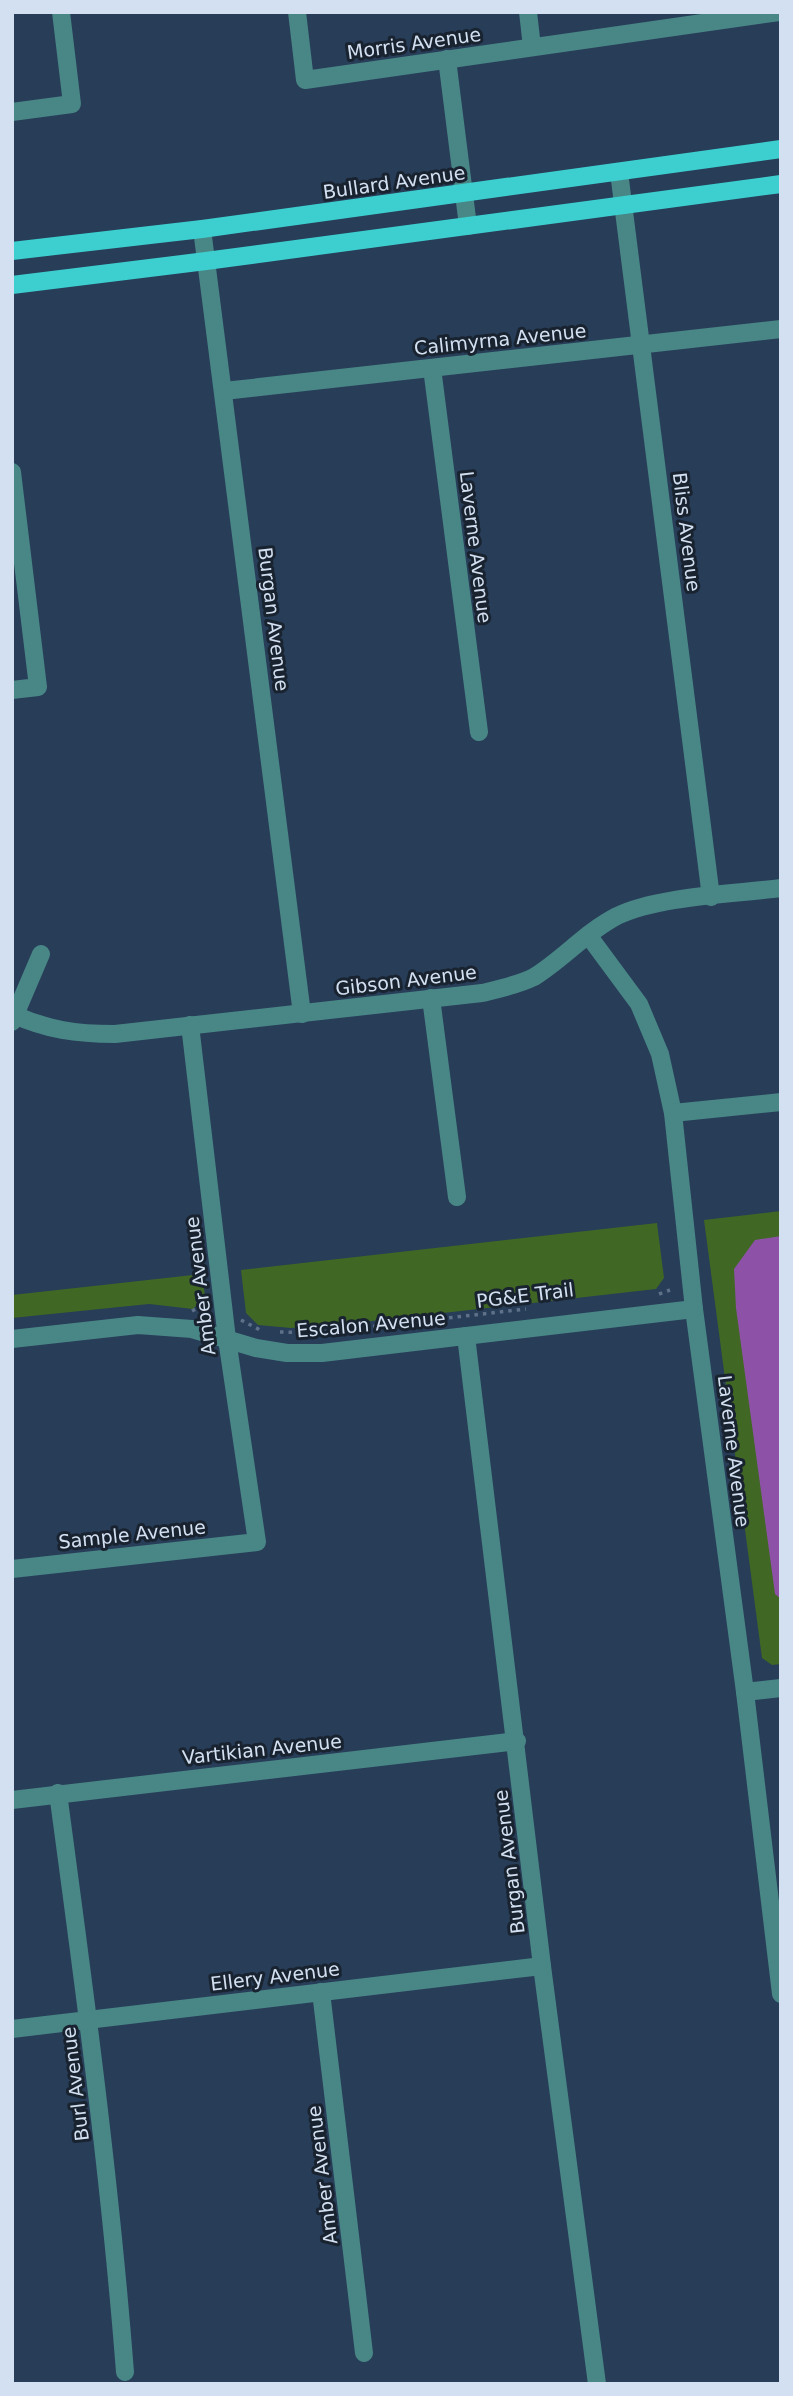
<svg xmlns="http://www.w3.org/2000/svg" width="793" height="2396" font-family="'DejaVu Sans',sans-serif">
<rect width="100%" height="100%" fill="#273d58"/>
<!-- green -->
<g fill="#406724">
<polygon points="781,1211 781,1664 772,1665 762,1658 704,1220"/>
<polygon points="657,1223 664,1278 656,1289 327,1326 291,1328 258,1325 246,1313 241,1270"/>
<polygon points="202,1274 205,1296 193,1309 149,1304 12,1318 12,1295"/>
</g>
<!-- water -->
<polygon fill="#8d52a7" points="781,1236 781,1599 775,1594 736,1308 734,1269 755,1240"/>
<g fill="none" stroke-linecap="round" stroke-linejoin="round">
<!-- path -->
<g stroke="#5e7189" stroke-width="3.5" stroke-dasharray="3.5 5" stroke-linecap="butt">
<polyline points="659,1294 670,1290"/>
<polyline points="192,1311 202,1306 207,1308"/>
<polyline points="241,1320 262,1331"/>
<polyline points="280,1332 316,1333 526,1309"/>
</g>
<!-- minor -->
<g stroke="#498686" stroke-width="18">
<polyline points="297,12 305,80 779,12"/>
<polyline points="528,12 532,47"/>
<polyline points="447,59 468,226"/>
<polyline points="12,112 72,104 61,12"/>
<polyline points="619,172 711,897"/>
<polyline points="202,229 302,1014"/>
<polyline points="432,368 479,732"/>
<polyline points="224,391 781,329"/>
<polyline points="12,472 38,687 12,690"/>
<polyline points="588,935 639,1004 660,1054 673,1113 694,1309 745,1692 781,1994"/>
<polyline points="431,998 457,1197"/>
<path d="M12 1014C48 1030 76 1034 115 1034L482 993C499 989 518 985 534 977 563 959 586 932 617 916 658 896 734 894 781 888"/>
<polyline points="12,1022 41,954"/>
<polyline points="673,1113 781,1102"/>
<polyline points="466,1336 542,1966 597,2384"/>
<polyline points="12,1339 138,1325 192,1329 256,1348 287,1353 322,1353 694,1309"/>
<polyline points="12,1569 257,1542 227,1339 190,1025"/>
<polyline points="745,1692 781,1688"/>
<path d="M58 1793C84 1986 110 2178 125 2372"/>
<polyline points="12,1800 517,1741"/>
<polyline points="321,1992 364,2353"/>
<polyline points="12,2029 542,1966"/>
</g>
<!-- major -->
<g stroke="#3dcfcf" stroke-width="18">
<polyline points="12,251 202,229 781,149"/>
<polyline points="12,285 206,261 781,184"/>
</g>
</g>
<g text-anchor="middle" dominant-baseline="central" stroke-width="6" stroke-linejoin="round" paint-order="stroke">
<!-- street labels -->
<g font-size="19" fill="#d3e0f1" stroke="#192330">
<text transform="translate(414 43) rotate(-8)">Morris Avenue</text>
<text transform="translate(394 182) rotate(-8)">Bullard Avenue</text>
<text transform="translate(500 339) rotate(-6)">Calimyrna Avenue</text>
<text transform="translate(687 532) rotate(83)">Bliss Avenue</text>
<text transform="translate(476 547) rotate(83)">Laverne Avenue</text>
<text transform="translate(274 619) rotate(83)">Burgan Avenue</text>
<text transform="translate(406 980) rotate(-7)">Gibson Avenue</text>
<text transform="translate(200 1286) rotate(-97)">Amber Avenue</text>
<text transform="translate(525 1295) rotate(-7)">PG&amp;E Trail</text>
<text transform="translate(371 1324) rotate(-5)">Escalon Avenue</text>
<text transform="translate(734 1451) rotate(83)">Laverne Avenue</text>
<text transform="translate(132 1534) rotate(-6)">Sample Avenue</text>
<text transform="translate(262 1749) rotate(-6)">Vartikian Avenue</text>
<text transform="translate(509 1862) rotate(-97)">Burgan Avenue</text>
<text transform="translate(275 1976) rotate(-7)">Ellery Avenue</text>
<text transform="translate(75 2084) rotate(-97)">Burl Avenue</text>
<text transform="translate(322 2175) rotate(-97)">Amber Avenue</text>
</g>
</g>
<!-- border -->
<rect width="793" height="2396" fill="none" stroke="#d3e0f1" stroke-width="28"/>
</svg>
